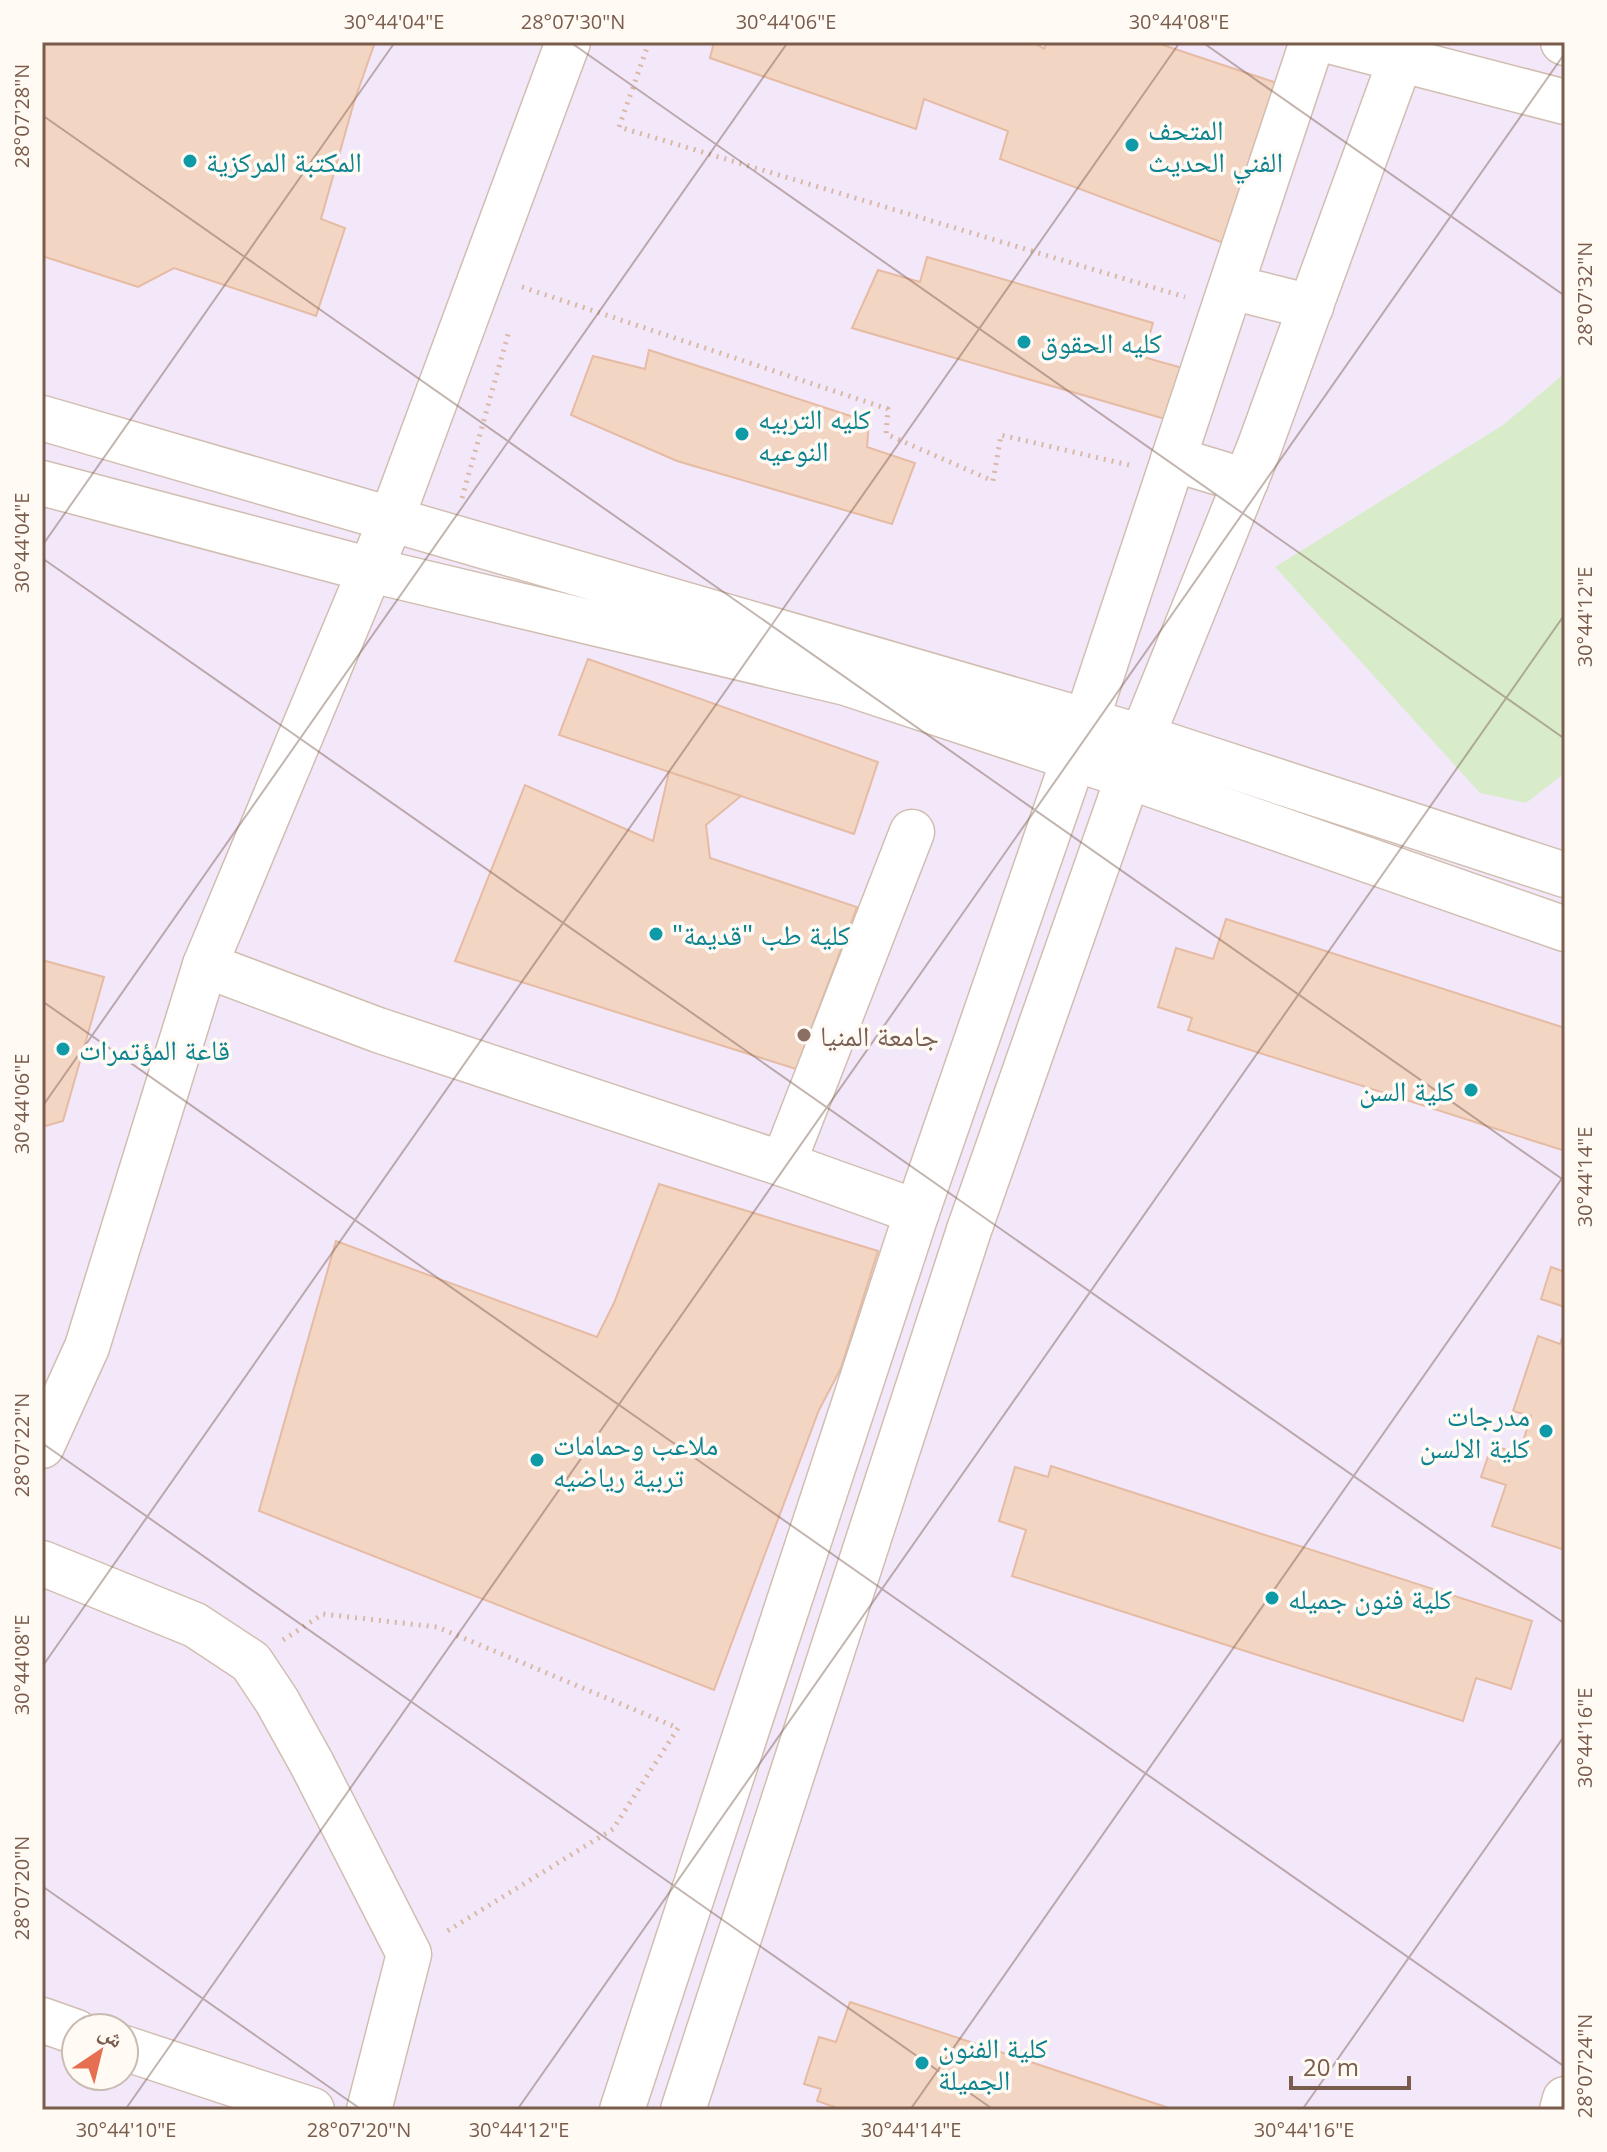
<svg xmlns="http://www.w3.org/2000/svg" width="1607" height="2152" font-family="'Open Sans','Noto Naskh Arabic',sans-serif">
<rect width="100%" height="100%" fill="#fdf6ec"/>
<!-- education -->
<path fill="#f3e8fa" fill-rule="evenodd" d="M42 42H1565V2110H42ZM76 2028H124V2076H76Z"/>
<!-- green -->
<polygon fill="#d8ecc9" points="1565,373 1565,773 1526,803 1480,793 1275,567 1503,425"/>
<!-- building -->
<g fill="#f3d5c3" stroke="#e6bba3" stroke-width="2">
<polygon points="42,42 375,42 354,102 321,219 345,228 316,316 174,268 138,287 42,256"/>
<polygon points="714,42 1034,42 1044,49 1047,42 1154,42 1280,84 1229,245 1000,159 1008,131 924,99 916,129 710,58"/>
<polygon points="927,257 1153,323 1143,357 1186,369 1172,421 852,328 878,270 920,282"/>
<polygon points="649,350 869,422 867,447 915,463 892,524 677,461 571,415 593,356 645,369"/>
<polygon points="588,659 878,762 854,834 559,735"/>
<polygon points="669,772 741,796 706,825 710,858 857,907 796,1069 455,961 525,785 653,841"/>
<polygon points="1226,919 1565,1028 1565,1151 1188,1030 1192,1018 1158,1007 1176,948 1213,959"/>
<polygon points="42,960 104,977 63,1121 42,1127"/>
<polygon points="659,1184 878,1251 841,1368 819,1410 714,1690 259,1511 336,1241 597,1337 614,1303"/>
<polygon points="1551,1267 1565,1272 1565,1307 1541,1299"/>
<polygon points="1565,1330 1565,1550 1492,1526 1506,1485 1481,1477 1492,1445 1519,1454 1531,1416 1513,1411 1538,1336 1560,1344"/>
<polygon points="1051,1466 1532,1621 1511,1689 1476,1678 1463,1721 1012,1576 1026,1530 999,1521 1015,1467 1048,1477"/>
<polygon points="850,2002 1175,2110 843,2110 817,2101 821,2089 804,2084 819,2037 836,2042"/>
</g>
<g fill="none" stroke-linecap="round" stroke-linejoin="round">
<defs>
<g id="minor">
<polyline points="1333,42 1565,102"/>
<polyline points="1563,42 1565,43"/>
<polyline points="1231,287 1311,307"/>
<polyline points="42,418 1142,737 1565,875"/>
<polyline points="1173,459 1246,481"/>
<polyline points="42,483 371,570 846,683 1130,777 1565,929"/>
<polyline points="205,965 378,1030 783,1164 917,1212"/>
<polyline points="783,1164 912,832"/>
<polyline points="42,1446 87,1347 205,965 391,520 568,42"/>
<polyline points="42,1563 195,1625 251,1662 277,1701 312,1764 409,1954 369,2110"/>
<polyline points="42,2020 76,2032"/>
<polyline points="124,2048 312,2110"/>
<polyline points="622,2110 917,1212 1074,758 1312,42"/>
<polyline points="683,2110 969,1230 1142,737 1259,448 1407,42"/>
<polyline points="1562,2110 1565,2099"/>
</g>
</defs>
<!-- minor casing -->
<use href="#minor" stroke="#d1beb0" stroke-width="47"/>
<!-- path -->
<g stroke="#d9b8a5" stroke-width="5" stroke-dasharray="2 6" stroke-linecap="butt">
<polyline points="649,42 619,127 1185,297"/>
<polyline points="522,287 888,409 886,434 993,481 1001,435 1129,465"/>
<polyline points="462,498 509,331"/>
<polyline points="283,1640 323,1614 437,1627 678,1728 613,1829 444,1933"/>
</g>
<!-- minor -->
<use href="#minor" stroke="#fff" stroke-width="44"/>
</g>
<!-- ticks -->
<path fill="none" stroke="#7a5c4d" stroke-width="2" stroke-opacity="0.45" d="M570 42 1565 739M1202 42 1565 296M42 115 1565 1181M42 546 395 42M42 558 1565 1624M42 1001 1565 2067M42 1107 788 42M42 1443 994 2110M42 1667 1180 42M42 1886 362 2110M125 2110 1565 53M517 2110 1565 614M910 2110 1565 1174M1302 2110 1565 1735"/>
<!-- markers -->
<g fill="#0f9aa8" stroke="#fffaf3" stroke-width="3">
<circle cx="1132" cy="145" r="8"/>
<circle cx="190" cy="161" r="8"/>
<circle cx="1024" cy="342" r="8"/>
<circle cx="742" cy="434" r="8"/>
<circle cx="656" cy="934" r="8"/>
<circle cx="63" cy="1049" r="8"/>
<circle cx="1471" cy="1090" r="8"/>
<circle cx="1546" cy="1431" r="8"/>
<circle cx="537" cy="1460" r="8"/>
<circle cx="1272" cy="1598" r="8"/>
<circle cx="922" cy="2063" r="8"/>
</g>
<circle fill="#8d6e63" stroke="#fffaf3" stroke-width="3" cx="804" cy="1035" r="8"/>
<g text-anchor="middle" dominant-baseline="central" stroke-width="7" stroke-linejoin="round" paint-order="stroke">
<!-- culture labels -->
<g font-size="28" fill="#0d838f" stroke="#fffaf3" text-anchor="start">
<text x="1148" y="129">المتحف<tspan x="1148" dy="32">الفني الحديث</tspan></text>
<text x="206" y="161">المكتبة المركزية</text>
<text x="1040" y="342">كليه الحقوق</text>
<text x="758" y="418">كليه التربيه<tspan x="758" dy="32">النوعيه</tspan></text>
<text x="672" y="934">"كلية طب "قديمة</text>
<text x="79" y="1049">قاعة المؤتمرات</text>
<text x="1455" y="1090" text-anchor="end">كلية السن</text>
<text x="1530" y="1415" text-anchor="end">مدرجات<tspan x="1530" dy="32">كلية الالسن</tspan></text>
<text x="553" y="1444">ملاعب وحمامات<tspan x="553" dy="32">تربية رياضيه</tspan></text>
<text x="1288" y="1598">كلية فنون جميله</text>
<text x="938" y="2047">كلية الفنون<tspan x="938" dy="32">الجميلة</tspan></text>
</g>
<!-- education labels -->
<g font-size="28" fill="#785e54" stroke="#fffaf3" text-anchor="start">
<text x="820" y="1035">جامعة المنيا</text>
</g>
</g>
<!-- border -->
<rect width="1607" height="2152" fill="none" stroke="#fffaf3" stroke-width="88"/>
<!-- north arrow -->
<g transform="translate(100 2052) rotate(35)"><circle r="38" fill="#fffaf3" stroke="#cabbb1" stroke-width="2"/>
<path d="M0-6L14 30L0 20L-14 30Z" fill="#e76f51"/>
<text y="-12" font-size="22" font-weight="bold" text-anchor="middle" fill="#7a5c4d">ش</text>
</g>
<!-- scale -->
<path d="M1291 2076v12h118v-12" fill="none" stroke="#7a5c4d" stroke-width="4"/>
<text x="1303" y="2076" font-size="24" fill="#7a5c4d" stroke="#fffaf3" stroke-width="6" paint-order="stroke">20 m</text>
<rect x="44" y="44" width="1519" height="2064" fill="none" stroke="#7a5c4d" stroke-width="3"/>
<g font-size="20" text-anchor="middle" fill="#7a5c4d">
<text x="394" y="29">30°44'04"E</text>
<text x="573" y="29">28°07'30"N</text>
<text x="786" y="29">30°44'06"E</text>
<text x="1179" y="29">30°44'08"E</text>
<text transform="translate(22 116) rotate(-90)" y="7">28°07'28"N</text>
<text transform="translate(1585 294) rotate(-90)" y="7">28°07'32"N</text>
<text transform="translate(22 543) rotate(-90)" y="7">30°44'04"E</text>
<text transform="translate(1585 617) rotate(-90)" y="7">30°44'12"E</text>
<text transform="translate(22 1104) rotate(-90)" y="7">30°44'06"E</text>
<text transform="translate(1585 1177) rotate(-90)" y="7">30°44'14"E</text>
<text transform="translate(22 1445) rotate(-90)" y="7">28°07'22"N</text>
<text transform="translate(22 1665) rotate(-90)" y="7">30°44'08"E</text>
<text transform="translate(1585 1738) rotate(-90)" y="7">30°44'16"E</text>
<text transform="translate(22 1888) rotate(-90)" y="7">28°07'20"N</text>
<text transform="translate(1585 2066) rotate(-90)" y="7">28°07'24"N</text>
<text x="126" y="2137">30°44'10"E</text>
<text x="359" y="2137">28°07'20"N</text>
<text x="519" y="2137">30°44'12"E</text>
<text x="911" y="2137">30°44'14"E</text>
<text x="1304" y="2137">30°44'16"E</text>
</g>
</svg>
